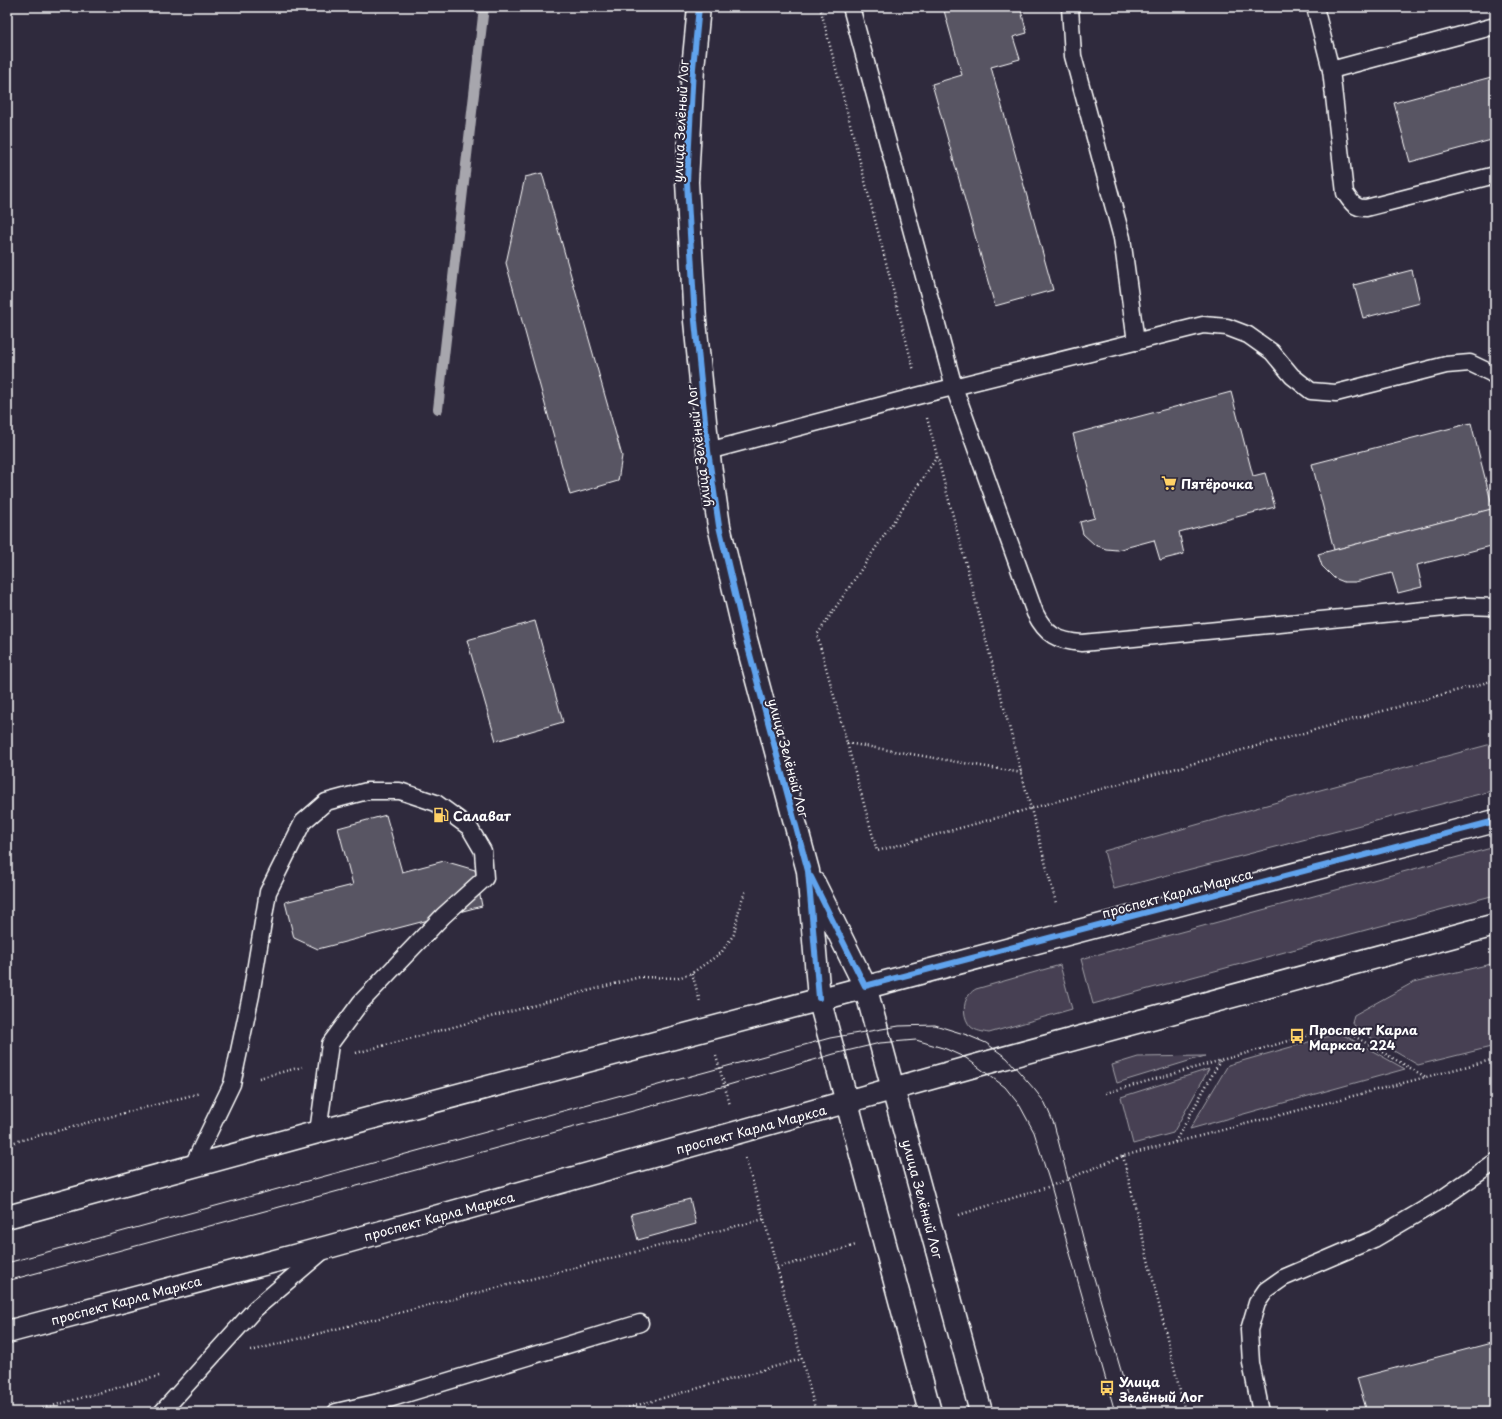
<svg xmlns="http://www.w3.org/2000/svg" width="1502" height="1419" font-family="'Playpen Sans',sans-serif">
<rect width="100%" height="100%" fill="#2f2a3d"/>
<filter id="ink" filterUnits="userSpaceOnUse"><feTurbulence type="fractalNoise" baseFrequency=".025" numOctaves="2"/><feDisplacementMap in="SourceGraphic" scale="8" xChannelSelector="R" yChannelSelector="G"/><feConvolveMatrix kernelMatrix="1 2 1 2 8 2 1 2 1" color-interpolation-filters="sRGB"/></filter>
<g filter="url(#ink)">
<!-- grass -->
<g fill="#464152" stroke="#a2a0a8">
<polygon points="1495,743 1495,790 1114,889 1104,851 1309,793"/>
<polygon points="1495,847 1495,895 1093,1004 1081,959"/>
<polygon points="1495,963 1495,1046 1418,1065 1358,1030 1352,1022 1354,1015 1414,982"/>
<path d="M1060 965 1072 1009 989 1033C983 1032 976 1031 971 1027 963 1019 962 1003 969 995 971 992 974 990 976 989Z"/>
<polygon points="1340,1033 1405,1069 1190,1129 1228,1065"/>
<polygon points="1205,1056 1117,1083 1112,1065 1138,1057"/>
<polygon points="1209,1069 1173,1133 1133,1144 1121,1097"/>
</g>
<g fill="none" stroke-linecap="round" stroke-linejoin="round">
<!-- stream -->
<polyline stroke="#a7a6ad" stroke-width="10" points="438,409 484,7"/>
</g>
<!-- building -->
<g fill="#595564" stroke="#fff">
<polygon points="943,7 1020,7 1027,33 1013,37 1020,59 991,67 1053,290 995,306 932,84 962,75"/>
<polygon points="1495,76 1495,139 1410,162 1394,103"/>
<polygon points="542,173 622,456 618,481 570,495 506,263 525,177"/>
<polygon points="1412,270 1420,303 1363,318 1354,285"/>
<polygon points="1231,392 1253,476 1265,473 1275,507 1179,532 1184,554 1160,560 1154,540 1117,550 1106,549 1095,545 1083,534 1080,522 1095,518 1073,434"/>
<polygon points="1471,423 1493,509 1334,550 1312,464"/>
<polygon points="1495,508 1495,545 1417,565 1422,587 1398,593 1392,573 1355,582 1344,582 1334,578 1322,566 1318,554"/>
<polygon points="535,621 563,722 496,741 467,640"/>
<polygon points="386,815 402,872 444,861 475,870 482,906 318,949 294,938 285,902 353,885 338,828"/>
<polygon points="690,1199 696,1224 638,1240 631,1214"/>
<polygon points="1495,1342 1495,1412 1367,1412 1357,1378"/>
</g>
<g fill="none" stroke-linecap="round" stroke-linejoin="round">
<defs>
<g id="lane">
<path d="M851 7 954 387 1035 613C1046 635 1057 641 1082 643L1466 606 1495 607"/>
<polyline points="1070,7 1073,56 1122,238 1136,342"/>
<path d="M1315 7 1331 70 1345 193C1351 202 1354 208 1366 208L1495 175"/>
<polyline points="1331,70 1495,26"/>
<polyline points="708,451 921,395 1203,325 1227,327 1248,335 1272,352 1292,376 1311,391 1336,393 1446,365 1470,363 1491,373 1495,376"/>
<polyline points="192,1167 232,1084 251,995 268,892 303,822 326,802 367,791 400,791 436,803 469,827 483,851 485,878 443,916 361,1002 330,1044 318,1132"/>
<polyline points="379,1402 640,1323"/>
<polyline points="162,1412 255,1309 324,1250"/>
<polyline points="336,1412 379,1402 382,1412"/>
<polyline points="1261,1412 1251,1363 1249,1330 1257,1303 1266,1290 1283,1278 1374,1239 1437,1202 1495,1162"/>
</g>
<g id="secondary">
<polyline points="699,7 693,68 687,182 695,321 708,451 719,526 744,632 808,871 819,998 930,1412"/>
<polyline points="814,883 865,986 981,1412"/>
<polyline points="7,1217 318,1132 1495,821"/>
<polyline points="7,1332 328,1247 978,1065 1495,925"/>
</g>
</defs>
<!-- lane casing -->
<use href="#lane" stroke="#fff" stroke-width="19"/>
<!-- secondary casing -->
<use href="#secondary" stroke="#fff" stroke-width="25"/>
<!-- path -->
<g stroke="#fff" stroke-width="2.5" stroke-dasharray="1 3" stroke-linecap="butt">
<polyline points="820,7 914,371"/>
<polyline points="927,418 1056,903"/>
<polyline points="937,457 817,635 877,851 1495,680"/>
<polyline points="847,743 1022,773"/>
<polyline points="692,973 700,1002"/>
<polyline points="356,1053 640,977 678,978 692,973 721,953 734,934 740,905 746,890"/>
<polyline points="716,1056 730,1105"/>
<polyline points="259,1078 302,1067"/>
<polyline points="1106,1093 1338,1027 1426,1077"/>
<polyline points="1175,1142 1220,1061"/>
<polyline points="7,1144 200,1093"/>
<polyline points="1123,1156 1185,1412"/>
<polyline points="745,1158 764,1219 816,1412"/>
<polyline points="959,1215 1051,1186 1123,1156 1495,1059"/>
<polyline points="777,1268 856,1245"/>
<polyline points="251,1351 764,1219"/>
<polyline points="31,1412 159,1376"/>
<polyline points="613,1412 802,1359"/>
</g>
<!-- lane -->
<use href="#lane" stroke="#2f2a3d" stroke-width="16"/>
<!-- secondary -->
<use href="#secondary" stroke="#2f2a3d" stroke-width="22"/>
<!-- tram -->
<g stroke="#fff" stroke-width="1">
<polyline points="7,1263 830,1038 899,1026 935,1025 967,1035 986,1043 1007,1058 1035,1090 1045,1103 1054,1124 1088,1257 1133,1412"/>
<polyline points="7,1281 725,1086 834,1054 880,1043 916,1040 946,1049 966,1058 1005,1087 1020,1106 1034,1132 1051,1186 1115,1412"/>
</g>
<defs>
<g id="cycleway">
<polyline points="699,7 693,68 687,182 695,321 708,451 719,526 744,632 808,871 819,998"/>
<polyline points="811,877 865,986 1495,821"/>
</g>
</defs>
<!-- cycleway casing -->
<use href="#cycleway" stroke="#2f2a3d" stroke-width="8"/>
<!-- cycleway -->
<use href="#cycleway" stroke="#60a3ed" stroke-width="6"/>
</g>
</g>
<!-- icons -->
<defs>
<symbol id="supermarket-bare" viewBox="-9 -9 18 18"><path d="M-6-5.5h2.5l.6 2H6L4.5 2H-2.5L-4.4-4H-6ZM-1.5 3.2a1.3 1.3 0 1 0 .1 0ZM3 3.2a1.3 1.3 0 1 0 .1 0Z" fill="#ffd166" stroke="#2f2a3d" stroke-width="2.5" paint-order="stroke"/></symbol>
<symbol id="fuel-bare" viewBox="-9 -9 18 18"><path d="M-5.5-6h7V0h2V4h1.3V-2.5L3-4.5l.8-.8L6-3V5H2.5V1h-1V6h-7ZM-4.2-4.7v3.2H.2V-4.7Z" fill="#ffd166" stroke="#2f2a3d" stroke-width="2.5" paint-order="stroke"/></symbol>
<symbol id="bus-bare" viewBox="-9 -9 18 18"><path d="M-5-6H5V4H4V6H2V4H-2V6H-4V4H-5ZM-3.5-4V0h7V-4ZM-3.5 1.2v1.5H-2V1.2ZM2 1.2v1.5H3.5V1.2Z" fill="#ffd166" stroke="#2f2a3d" stroke-width="2.5" paint-order="stroke"/></symbol>
</defs>
<g fill-rule="evenodd">
<use href="#supermarket-bare" x="1158" y="472" width="22" height="22"/>
<use href="#fuel-bare" x="430" y="804" width="22" height="22"/>
<use href="#bus-bare" x="1286" y="1025" width="22" height="22"/>
<use href="#bus-bare" x="1096" y="1377" width="22" height="22"/>
</g>
<g text-anchor="middle" dominant-baseline="central" stroke-width="4" stroke-linejoin="round" paint-order="stroke">
<!-- street labels -->
<g font-size="13" fill="#fff" stroke="#2f2a3d">
<text transform="translate(680 121) rotate(-87)">улица Зелёный Лог</text>
<text transform="translate(698 446) rotate(-97)">улица Зелёный Лог</text>
<text transform="translate(789 758) rotate(75)">улица Зелёный Лог</text>
<text transform="translate(1177 893) rotate(-15)">проспект Карла Маркса</text>
<text transform="translate(751 1129) rotate(-15)">проспект Карла Маркса</text>
<text transform="translate(923 1199) rotate(75)">улица Зелёный Лог</text>
<text transform="translate(439 1216) rotate(-15)">проспект Карла Маркса</text>
<text transform="translate(126 1300) rotate(-15)">проспект Карла Маркса</text>
</g>
<!-- poi labels -->
<g font-size="13" font-weight="bold" fill="#fff" stroke="#2f2a3d" text-anchor="start">
<text x="1181" y="483">Пятёрочка</text>
<text x="453" y="815">Салават</text>
<text x="1309" y="1029">Проспект Карла<tspan x="1309" dy="15">Маркса, 224</tspan></text>
<text x="1119" y="1381">Улица<tspan x="1119" dy="15">Зелёный Лог</tspan></text>
</g>
</g>
<!-- margin -->
<rect width="1502" height="1419" fill="none" stroke="#2f2a3d" stroke-width="24"/>
<rect x="12" y="12" width="1478" height="1395" fill="none" stroke="#fff" stroke-width="1.5" filter="url(#ink)"/>
</svg>
